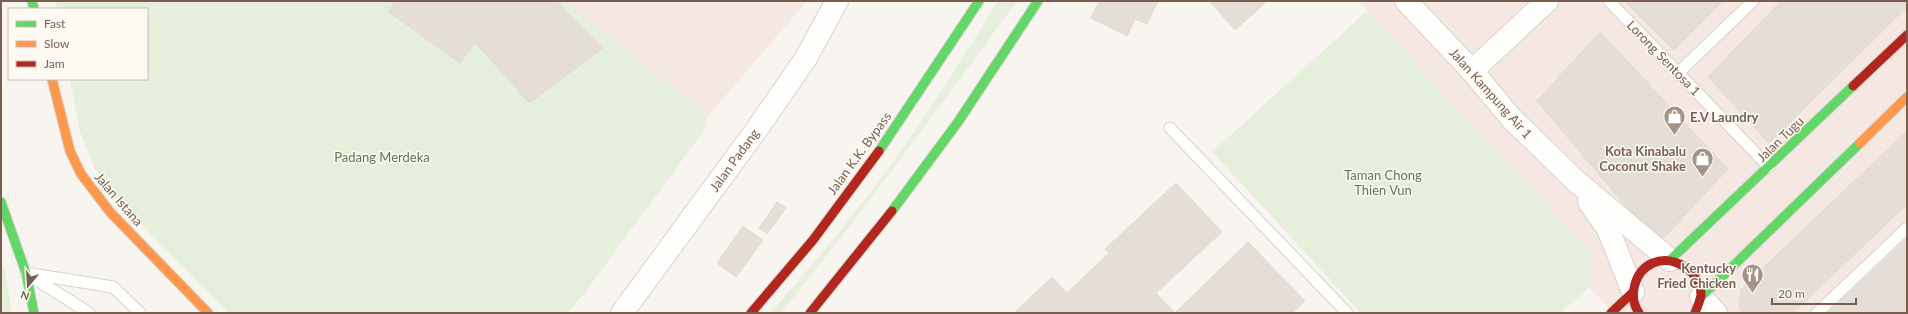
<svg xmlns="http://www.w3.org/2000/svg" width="1908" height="314" font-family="Lato,sans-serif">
<rect width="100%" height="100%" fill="#f8f5f0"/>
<!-- commercial -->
<g fill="#f5e8e2">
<polygon points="566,1 807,1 708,116"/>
<polygon points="1358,1 1907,1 1907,313 1615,313 1589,287 1589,251"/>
</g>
<!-- green -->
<g fill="#e6efdc">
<polygon points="56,1 566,1 708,116 705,129 584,294 567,313 229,313 119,202 95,169 80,132 70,79 147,79 147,9 57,9"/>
<path d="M998 1H1017C940 106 863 212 781 313H770C813 265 854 215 892 163 930 111 964 56 998 1Z"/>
<polygon points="1367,11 1589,251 1589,287 1561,313 1361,313 1212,152"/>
<polygon points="1,259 5,272 12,313 1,313"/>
</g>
<!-- building -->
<g fill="#e5ded7" stroke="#e1d9d2">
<polygon points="395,1 556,1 603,48 529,103 475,42 460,63 389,12"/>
<polygon points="1099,1 1158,1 1147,24 1135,19 1127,36 1091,18"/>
<polygon points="1213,1 1267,1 1235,30 1211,3"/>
<polygon points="1624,1 1723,1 1674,50"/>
<polygon points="1781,1 1907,1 1907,7 1769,143 1708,77"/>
<polygon points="1600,32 1728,169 1658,244 1537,101"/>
<polygon points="1907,131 1907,204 1793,313 1743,313 1739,309 1741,289"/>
<polygon points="1176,183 1222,232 1156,293 1175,313 1014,313 1052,277 1067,293 1109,253 1105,249"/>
<polygon points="777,202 786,208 767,234 759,228"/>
<polygon points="743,226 763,240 736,277 717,263"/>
<polygon points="1907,239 1907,313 1828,313"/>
<polygon points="1248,242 1305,301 1292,313 1175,313"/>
</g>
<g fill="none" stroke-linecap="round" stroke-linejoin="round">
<defs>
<g id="lane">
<polyline points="1609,1 1769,167"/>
<polyline points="1678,73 1753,1"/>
<polyline points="1170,128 1347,313"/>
<polyline points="89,313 26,273 113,287 140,313"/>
<polyline points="1817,313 1907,228"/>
</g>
<g id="street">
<polyline points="1406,1 1472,71 1512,119 1577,182 1670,260"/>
<polyline points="1472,71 1547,1"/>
<polyline points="1589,202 1608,229 1633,292"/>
<polyline points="1701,297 1716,313"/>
<polyline points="622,313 757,129 806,58 837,1"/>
</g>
<g id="fast">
<polyline points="32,1 34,9"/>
<polyline points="879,151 979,1"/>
<polyline points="1,202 26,273 34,313"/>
<polyline points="892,211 958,122 1038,1"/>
<polyline points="1670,260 1853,86"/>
<polyline points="1701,297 1860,143"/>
</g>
<g id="slow">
<polyline points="52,79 70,151 81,174 110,212 208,313"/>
<polyline points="1860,143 1907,97"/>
</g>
<g id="jam">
<polyline points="1853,86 1907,35"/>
<polyline points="751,313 813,240 879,151"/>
<polyline points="810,313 892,211"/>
<polyline points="1611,313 1633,292"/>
<path d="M1639 313C1628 297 1634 271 1653 263 1674 254 1701 272 1701 295 1700 301 1697 308 1695 313"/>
</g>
</defs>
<!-- lane casing -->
<use href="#lane" stroke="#d8d2cd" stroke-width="13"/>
<!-- street casing -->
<use href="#street" stroke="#d8d2cd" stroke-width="24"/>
<!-- fast casing -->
<use href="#fast" stroke="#d8d2cc" stroke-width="11"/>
<!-- slow casing -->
<use href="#slow" stroke="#d8d2cc" stroke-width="11"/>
<!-- jam casing -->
<use href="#jam" stroke="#d8d2cc" stroke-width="11"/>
<!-- lane -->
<use href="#lane" stroke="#fefefd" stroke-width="11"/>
<!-- street -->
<use href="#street" stroke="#fefefd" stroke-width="22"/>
<!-- fast -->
<use href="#fast" stroke="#63d668" stroke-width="9"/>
<!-- slow -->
<use href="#slow" stroke="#ff974d" stroke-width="9"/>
<!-- jam -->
<use href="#jam" stroke="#b3261e" stroke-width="9"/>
</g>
<!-- icons -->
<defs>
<symbol id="shop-pin" viewBox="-11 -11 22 30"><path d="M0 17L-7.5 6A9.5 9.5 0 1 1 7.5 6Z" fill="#a49387" stroke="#fefaf3"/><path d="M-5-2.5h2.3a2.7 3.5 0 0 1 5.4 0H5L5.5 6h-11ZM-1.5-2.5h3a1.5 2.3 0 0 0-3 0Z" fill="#fff"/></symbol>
<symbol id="restaurant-pin" viewBox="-11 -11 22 30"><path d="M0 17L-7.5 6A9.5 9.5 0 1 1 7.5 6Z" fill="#a49387" stroke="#fefaf3"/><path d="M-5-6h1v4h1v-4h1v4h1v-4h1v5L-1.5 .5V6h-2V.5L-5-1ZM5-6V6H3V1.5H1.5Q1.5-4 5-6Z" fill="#fff"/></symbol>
</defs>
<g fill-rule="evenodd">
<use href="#shop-pin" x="1662" y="104" width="25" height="34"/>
<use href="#shop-pin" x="1690" y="146" width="25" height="34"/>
<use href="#restaurant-pin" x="1740" y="262" width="25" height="34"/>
</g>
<g text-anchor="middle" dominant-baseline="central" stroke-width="3" stroke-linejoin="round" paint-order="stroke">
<!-- street labels -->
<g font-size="13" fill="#775e4f" stroke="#fefaf3">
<text transform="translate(1664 58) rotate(46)">Lorong Sentosa 1</text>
<text transform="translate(1491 93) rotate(48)">Jalan Kampung Air 1</text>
<text transform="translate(1780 139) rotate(-44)">Jalan Tugu</text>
<text transform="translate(859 153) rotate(-54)">Jalan K.K. Bypass</text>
<text transform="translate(734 160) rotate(-54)">Jalan Padang</text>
<text transform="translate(119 199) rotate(49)">Jalan Istana</text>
</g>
<!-- poi labels -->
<g font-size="13" font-weight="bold" fill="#775e4f" stroke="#fefaf3" text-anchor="end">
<text x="1690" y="117" text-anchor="start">E.V Laundry</text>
<text x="1686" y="151">Kota Kinabalu<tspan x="1686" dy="15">Coconut Shake</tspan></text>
<text x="1736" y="268">Kentucky<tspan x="1736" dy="15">Fried Chicken</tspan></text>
</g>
<!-- park labels -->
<g font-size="13" fill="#567c48" stroke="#fefaf3">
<text x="382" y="157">Padang Merdeka</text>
<text x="1383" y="175">Taman Chong<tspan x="1383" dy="15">Thien Vun</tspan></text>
</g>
</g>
<!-- border -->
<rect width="1908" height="314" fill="none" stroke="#775e4f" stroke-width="4"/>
<!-- legend -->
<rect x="8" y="8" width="140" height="72" fill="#fefaf3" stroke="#c8bcb1"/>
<rect x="16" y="21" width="20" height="6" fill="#63d668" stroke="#c8bcb1"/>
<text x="44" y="28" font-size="12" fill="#775e4f">Fast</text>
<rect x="16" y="41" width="20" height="6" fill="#ff974d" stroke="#c8bcb1"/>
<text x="44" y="48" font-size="12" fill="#775e4f">Slow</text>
<rect x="16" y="61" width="20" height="6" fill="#b3261e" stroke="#c8bcb1"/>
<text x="44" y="68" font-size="12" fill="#775e4f">Jam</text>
<!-- north arrow -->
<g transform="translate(28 286) rotate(198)" stroke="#fefaf3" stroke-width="3" paint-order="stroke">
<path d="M0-3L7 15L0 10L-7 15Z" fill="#775e4f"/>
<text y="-6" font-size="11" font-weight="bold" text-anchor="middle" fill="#775e4f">N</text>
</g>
<!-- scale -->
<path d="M1772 298v6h84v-6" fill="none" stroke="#775e4f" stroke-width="2"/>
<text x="1778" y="298" font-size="12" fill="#775e4f" stroke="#fefaf3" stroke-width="3" paint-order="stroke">20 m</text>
</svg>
